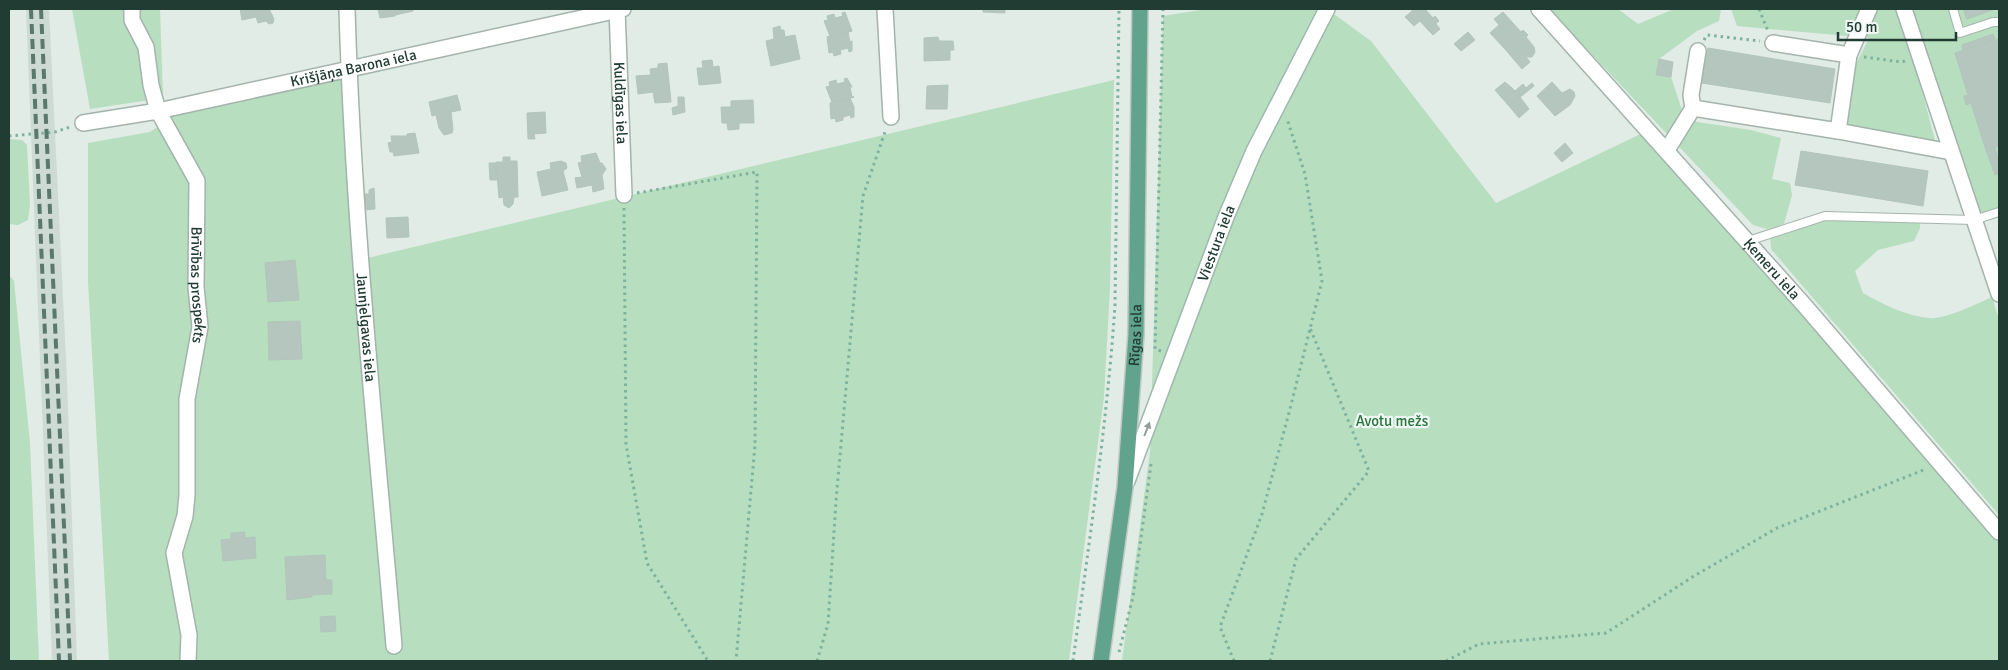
<svg xmlns="http://www.w3.org/2000/svg" width="2008" height="670" font-family="Signika,sans-serif">
<rect width="100%" height="100%" fill="#e0ece5"/>
<!-- built -->
<polygon fill="#cedbd4" points="26,9 49,9 67,379 77,661 52,661"/>
<!-- green -->
<g fill="#b7debf">
<polygon points="72,9 160,9 163,98 90,109"/>
<polygon points="1207,9 1327,9 1371,41 1496,203 1649,130 1999,532 1999,661 1122,661 1150,452 1163,16"/>
<polygon points="1549,9 1618,9 1638,24 1674,9 1721,9 1719,21 1697,31 1659,59 1656,75 1671,77 1682,110 1697,122 1751,130 1781,138 1772,179 1790,183 1792,195 1784,224 1767,229 1753,225"/>
<polygon points="1731,9 1999,9 1999,216 1973,225 1918,76 1936,144 1845,127 1855,66 1869,38 1737,26"/>
<polygon points="341,78 355,261 1114,80 1110,288 1104,397 1069,661 109,661 88,281 88,143 150,132 165,122 158,111"/>
<polygon points="9,139 22,140 27,145 30,204 28,220 18,225 9,224"/>
<path d="M1825 216 1920 219V228L1914 241 1878 250 1855 271 1863 293C1883 304 1905 316 1929 318 1944 320 1977 304 1992 297L1999 320V515L1771 249 1770 234Z"/>
<polygon points="9,275 14,281 30,443 39,661 9,661"/>
</g>
<!-- building -->
<g fill="#b5c6be" stroke="#b2c5bc">
<polygon points="240,9 269,9 274,19 273,23 269,24 266,21 258,23 256,17 242,20"/>
<polygon points="378,9 413,9 413,11 395,15 395,16 380,18"/>
<polygon points="983,9 1005,9 1005,13 983,12"/>
<polygon points="1412,9 1425,9 1433,18 1435,16 1439,21 1428,30 1420,21 1414,26 1405,17 1412,11"/>
<polygon points="1963,9 1995,9 1967,19"/>
<polygon points="845,12 852,31 827,37 830,36 824,21 828,20 827,16 834,14 835,18 843,16 842,13"/>
<polygon points="1503,12 1521,32 1504,48 1490,33 1499,25 1494,19"/>
<polygon points="1436,24 1440,29 1433,35 1428,30"/>
<polygon points="780,26 781,30 784,30 785,37 795,35 800,59 771,66 766,41 774,39 773,28"/>
<polygon points="1523,30 1528,35 1526,37 1534,47 1535,52 1532,57 1526,57 1530,62 1522,69 1504,48"/>
<polygon points="852,31 848,32 850,42 852,41 852,51 849,52 848,48 840,50 841,54 834,56 833,52 829,53 827,37"/>
<polygon points="1468,32 1475,40 1461,51 1454,44"/>
<polygon points="1993,34 1995,40 1963,50 1962,45"/>
<polygon points="938,37 939,41 953,41 954,50 950,50 950,60 924,61 924,38"/>
<polygon points="1999,39 1999,146 1986,150 1971,103 1966,105 1964,96 1968,95 1955,53"/>
<polygon points="1708,48 1835,69 1830,103 1702,83"/>
<polygon points="1659,59 1673,62 1671,77 1656,75"/>
<polygon points="712,60 713,67 719,66 721,83 699,85 697,68 703,68 702,61"/>
<polygon points="667,63 671,102 655,103 653,92 638,94 636,76 651,75 650,69 658,68 658,64"/>
<polygon points="847,78 852,87 850,87 852,97 854,97 830,103 832,102 826,87 830,86 829,82 836,80 837,84 845,82 844,79"/>
<polygon points="1505,82 1512,88 1501,97 1495,90"/>
<polygon points="1552,82 1562,93 1570,89 1574,92 1575,96 1570,105 1555,116 1537,96"/>
<polygon points="1532,83 1534,86 1509,106 1501,97 1512,88 1515,91 1523,84 1526,88"/>
<polygon points="948,85 947,109 926,109 927,86"/>
<polygon points="457,95 461,110 451,112 453,129 452,133 444,135 439,128 436,115 432,116 429,102"/>
<polygon points="678,97 684,97 685,112 673,115 672,108 678,106"/>
<polygon points="854,97 850,98 854,107 854,117 851,118 850,115 843,117 843,120 836,122 835,118 831,119 830,103"/>
<polygon points="1520,97 1529,109 1519,118 1509,106"/>
<polygon points="753,100 754,123 739,123 739,129 728,130 727,123 722,123 721,107 731,107 731,101"/>
<polygon points="545,112 546,133 534,134 535,139 528,139 527,113"/>
<polygon points="415,133 419,153 394,156 393,152 390,152 388,143 392,142 391,136 407,136 407,134"/>
<polygon points="1565,143 1573,153 1562,162 1554,153"/>
<polygon points="1995,148 1999,162 1999,173 1995,175 1986,150"/>
<polygon points="1801,151 1928,171 1923,206 1795,185"/>
<polygon points="596,153 600,163 602,163 606,169 602,175 604,189 593,192 592,185 577,188 575,178 582,177 578,163 582,162 581,156"/>
<polygon points="503,157 510,157 510,161 517,161 518,197 514,197 513,204 509,208 504,205 503,197 499,198 496,162 503,162"/>
<polygon points="561,161 566,163 567,168 563,171 568,190 542,196 537,172 551,169 550,163"/>
<polygon points="489,163 496,163 497,180 490,180"/>
<polygon points="374,188 375,209 364,210 364,194 369,194 369,190"/>
<polygon points="408,217 409,237 387,238 386,218"/>
<polygon points="295,260 299,300 268,302 265,263"/>
<polygon points="300,321 302,359 269,360 268,322"/>
<polygon points="245,532 245,538 255,537 256,558 223,561 221,540 231,539 231,533"/>
<polygon points="325,555 326,580 332,580 332,594 312,595 312,597 287,600 285,557"/>
<polygon points="335,616 336,631 321,632 320,617"/>
</g>
<g fill="none" stroke-linecap="round" stroke-linejoin="round">
<defs>
<g id="lane">
<polyline points="1953,9 1960,33 1993,22 1999,22"/>
<polyline points="1748,241 1825,216 1974,220 1999,212"/>
</g>
<g id="street">
<path id="s1" d="M132 9V20L146 47 151 85 158 111 197 181 196 287 200 327 187 399V495L185 516 174 553 189 635 188 661"/>
<path id="s2" d="M347 9C353 222 376 434 394 646"/>
<path id="s3" d="M617 9 624 195"/>
<polyline points="885,9 891,117"/>
<path id="s4" d="M1539 9 1805 306 1999 532"/>
<polyline points="1904,9 1999,294"/>
<polyline points="1773,43 1849,55"/>
<polyline points="1698,51 1691,95 1693,108 1838,131 1849,55 1869,9"/>
<path id="s5" d="M83 123 158 111 623 9"/>
<polyline points="1838,131 1951,152"/>
<polyline points="1667,150 1693,108"/>
</g>
<g id="secondary">
<path id="s6" d="M1127 481 1226 217 1254 151 1327 9"/>
</g>
<g id="primary">
<path id="s7" d="M1101 661 1125 487 1136 334 1140 9"/>
</g>
</defs>
<!-- lane casing -->
<use href="#lane" stroke="#a3b4ac" stroke-width="10"/>
<!-- street casing -->
<use href="#street" stroke="#a3b4ac" stroke-width="18"/>
<!-- secondary casing -->
<use href="#secondary" stroke="#9eb8ad" stroke-width="18"/>
<!-- primary casing -->
<use href="#primary" stroke="#c1c8c6" stroke-width="18"/>
<!-- path -->
<g stroke="#7fb19d" stroke-width="3" stroke-dasharray="2.5 4" stroke-linecap="butt">
<polyline points="1759,9 1768,31"/>
<polyline points="1704,40 1707,35 1760,41"/>
<polyline points="1864,57 1902,62 1907,60"/>
<polyline points="9,136 55,132 70,127"/>
<polyline points="637,193 757,172 755,445 736,661"/>
<polyline points="624,208 626,444 647,563 708,661"/>
<polyline points="1161,351 1155,349 1163,9"/>
<polyline points="1119,652 1133,597 1151,464"/>
<polyline points="817,661 828,624 836,501 863,196 886,129"/>
<path d="M1073 661C1089 543 1107 424 1115 305L1119 9"/>
<polyline points="1234,661 1220,627 1262,514 1290,409 1322,281 1305,174 1287,119"/>
<polyline points="1270,661 1296,559 1369,471 1310,328"/>
<polyline points="1446,661 1479,644 1606,633 1694,576 1777,528 1926,469"/>
</g>
<!-- lane -->
<use href="#lane" stroke="#fff" stroke-width="8"/>
<!-- street -->
<use href="#street" stroke="#fff" stroke-width="15"/>
<!-- secondary -->
<use href="#secondary" stroke="#fff" stroke-width="15"/>
<!-- primary -->
<use href="#primary" stroke="#62a38e" stroke-width="15"/>
<!-- rail -->
<g stroke="#5a786e" stroke-width="4" stroke-dasharray="10 5" stroke-linecap="butt">
<polyline points="31,9 59,661"/>
<polyline points="41,9 70,661"/>
</g>
</g>
<!-- one-way arrows -->
<defs><path id="oneway-solid" d="M-6-.8H1V-3.2L6.5 0L1 3.2V.8H-6Z" transform="scale(1.25)"/></defs>
<use fill="#909e99" href="#oneway-solid" transform="translate(1147 429) rotate(-69)"/>
<g text-anchor="middle" dominant-baseline="central" stroke-width="4.5" stroke-linejoin="round" paint-order="stroke">
<!-- street labels -->
<g font-size="15" fill="#203c33" stroke="#f0f8f4">
<text stroke="none"><textPath href="#s5" startOffset="276">Krišjāņa Barona iela</textPath></text>
<text stroke="none"><textPath href="#s3" startOffset="94">Kuldīgas iela</textPath></text>
<text stroke="none"><textPath href="#s6" startOffset="254">Viestura iela</textPath></text>
<text stroke="none"><textPath href="#s4" startOffset="349">Ķemeru iela</textPath></text>
<text stroke="none"><textPath href="#s1" startOffset="291">Brīvības prospekts</textPath></text>
<text stroke="none"><textPath href="#s2" startOffset="319">Jaunjelgavas iela</textPath></text>
<text stroke="none"><textPath href="#s7" startOffset="328">Rīgas iela</textPath></text>
</g>
<!-- park labels -->
<g font-size="15" fill="#287540" stroke="#f0f8f4">
<text x="1392" y="421">Avotu mežs</text>
</g>
</g>
<!-- border -->
<rect width="2008" height="670" fill="none" stroke="#203c33" stroke-width="20"/>
<!-- scale -->
<path d="M1838 32v8h118v-8" fill="none" stroke="#203c33" stroke-width="2.5"/>
<text x="1846" y="32" font-size="15" fill="#203c33" stroke="#f0f8f4" stroke-width="4" paint-order="stroke">50 m</text>
</svg>
